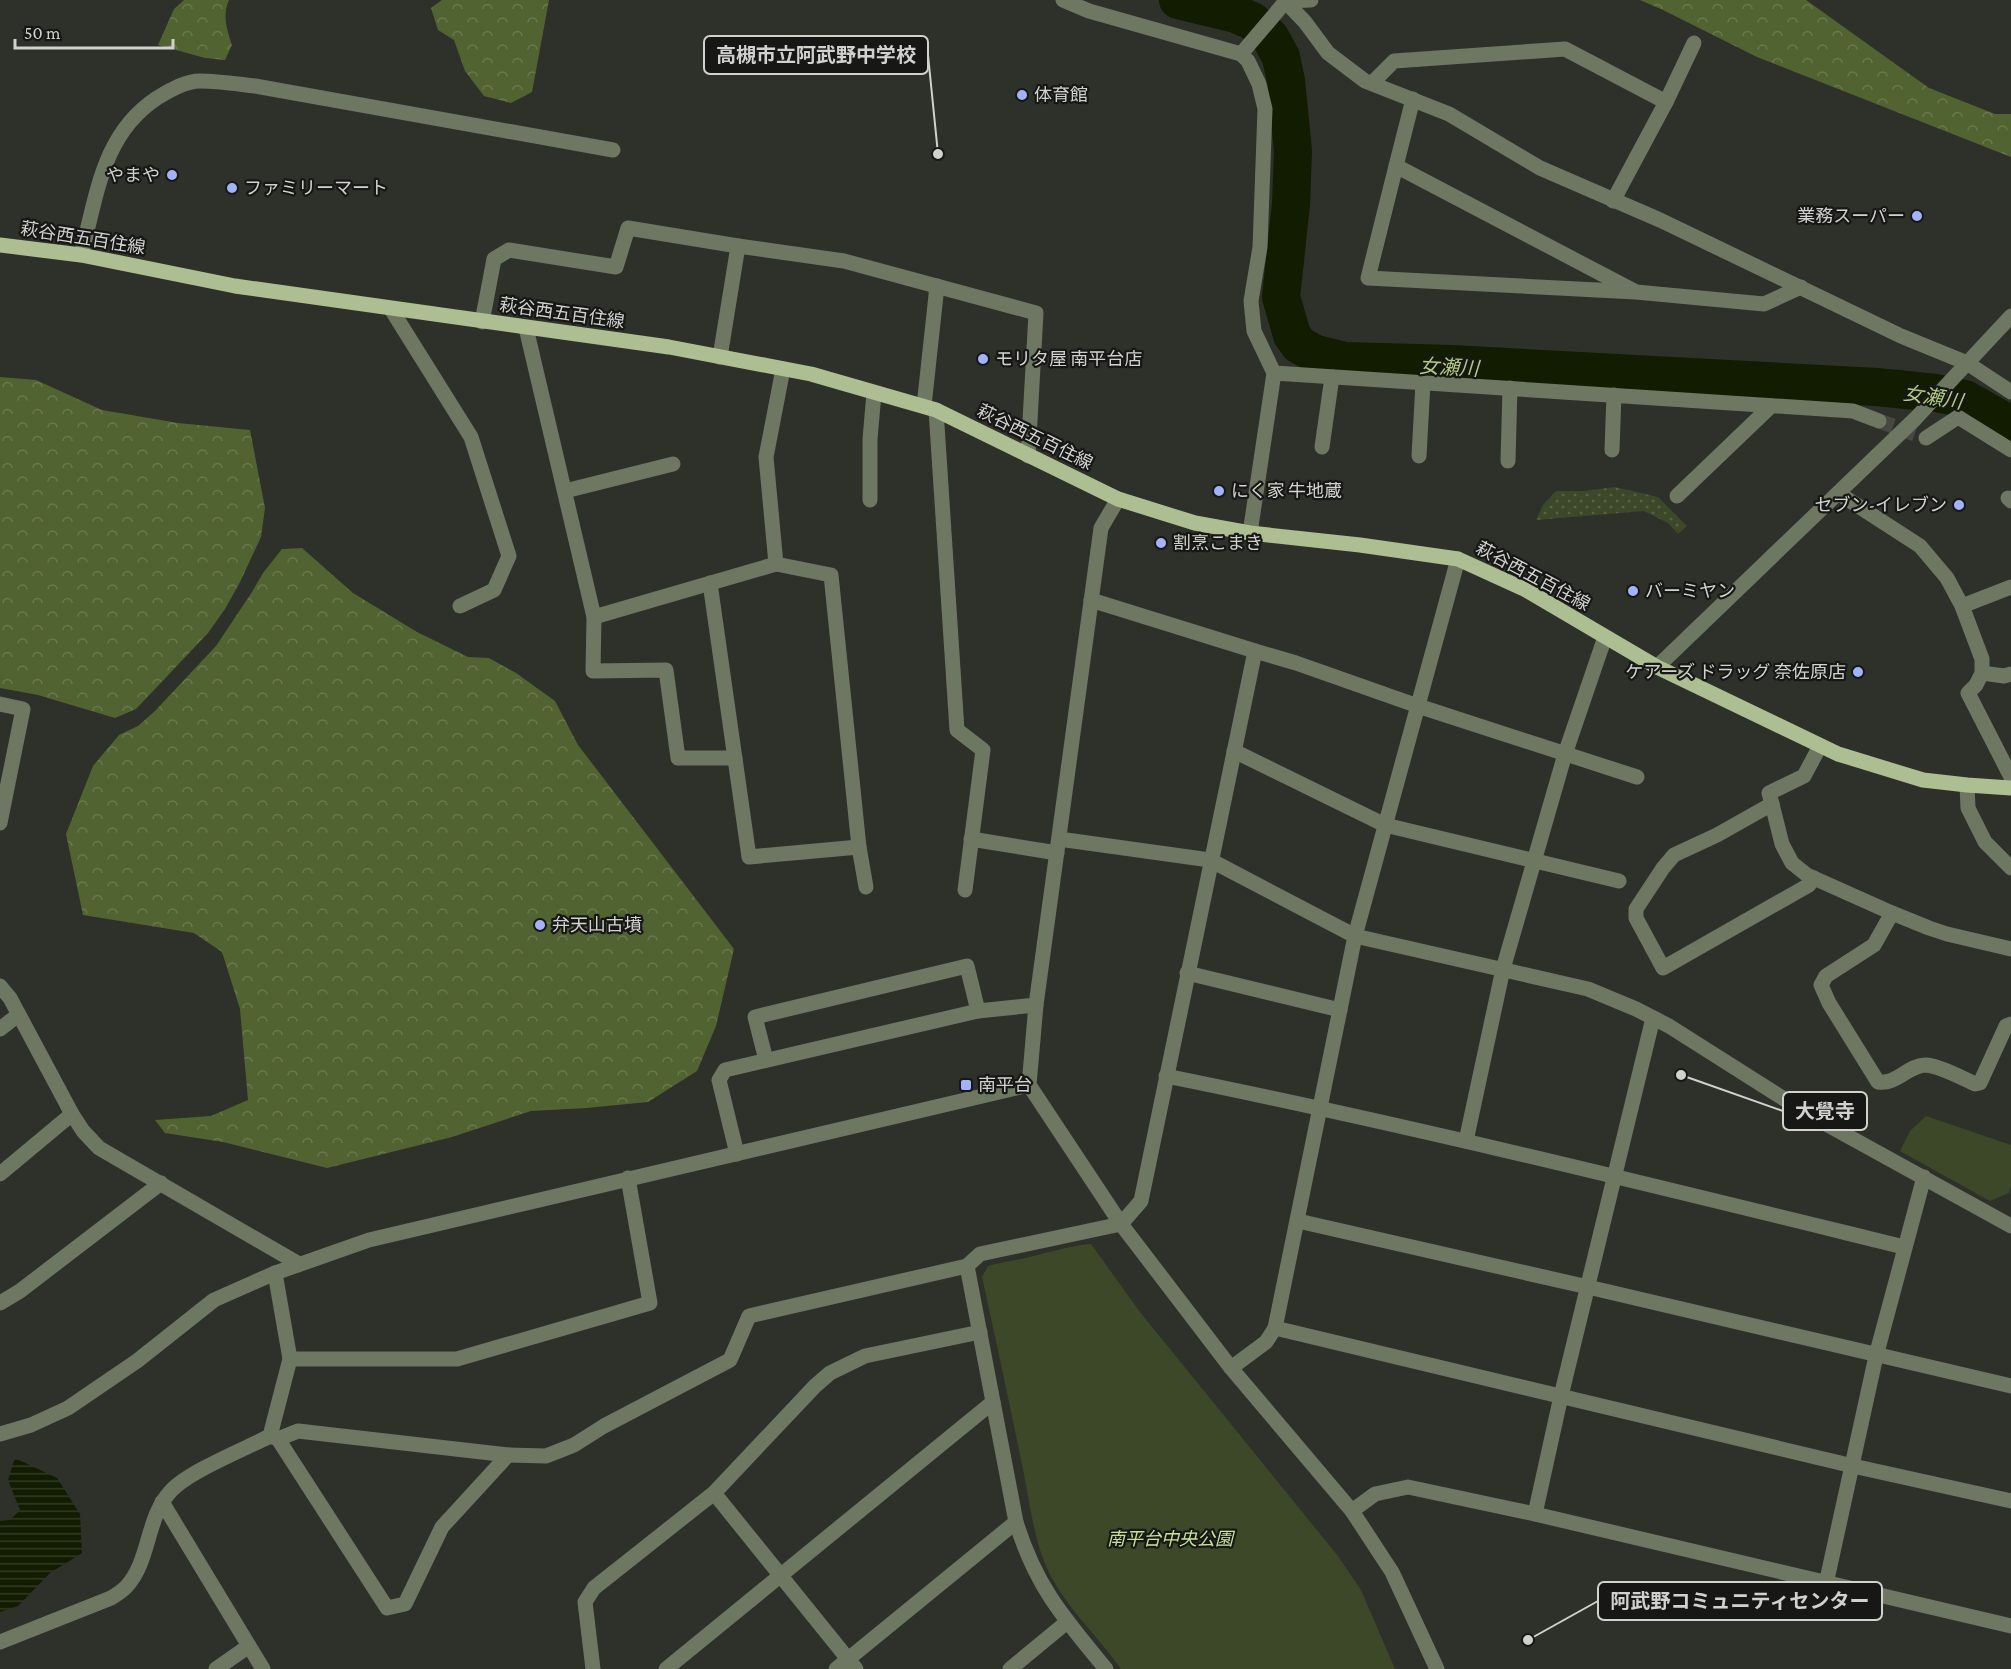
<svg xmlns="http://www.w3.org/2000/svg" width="2011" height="1669" font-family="'Crimson Pro','Noto Sans JP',serif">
<defs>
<pattern id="grass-dots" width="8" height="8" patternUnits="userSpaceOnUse" patternTransform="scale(1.5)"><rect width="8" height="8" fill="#3d4829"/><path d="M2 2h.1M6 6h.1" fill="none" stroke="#586247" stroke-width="1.8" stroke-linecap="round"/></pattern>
<pattern id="forest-crowns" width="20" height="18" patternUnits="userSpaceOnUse" patternTransform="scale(1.5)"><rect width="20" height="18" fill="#526332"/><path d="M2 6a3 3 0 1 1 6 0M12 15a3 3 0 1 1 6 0" fill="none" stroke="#6a784e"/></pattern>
<pattern id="water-rules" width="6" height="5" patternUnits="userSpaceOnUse" patternTransform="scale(1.5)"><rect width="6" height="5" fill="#111c00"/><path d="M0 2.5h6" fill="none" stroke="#333c24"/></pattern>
</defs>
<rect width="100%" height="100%" fill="#2e302a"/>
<!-- grass -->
<polygon fill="url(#grass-dots)" points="1615,487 1658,497 1687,526 1678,534 1668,523 1644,511 1536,520 1543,505 1556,491 1584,491"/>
<!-- forest -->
<g fill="url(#forest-crowns)">
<path d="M184 0H229C222 16 227 29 232 45L225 60 205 58 158 45 174 9Z"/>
<polygon points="442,0 549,0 532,92 511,103 484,96 465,71 454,40 438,30 431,8"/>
<polygon points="1640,0 1806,0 1929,88 1995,114 2011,114 2011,157 1757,57 1663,10"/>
<polygon points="0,377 36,380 102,410 178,423 250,430 265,508 261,537 240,582 225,609 208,633 136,709 115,718 38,695 0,688"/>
<polygon points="302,548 353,593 417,632 468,657 489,658 516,673 555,701 578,745 734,949 716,1026 697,1071 648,1102 586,1108 531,1111 452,1137 327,1168 223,1142 165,1133 155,1120 211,1116 248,1100 240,1009 222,952 194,933 83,915 66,834 93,766 119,735 138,726 155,711 216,646 252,592 263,573 282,549"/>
</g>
<!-- park -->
<g fill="#3d4829">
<polygon points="1926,1116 2011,1145 2011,1186 2009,1193 1990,1201 1900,1151 1910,1131"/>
<path d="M1091 1244 1140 1312 1338 1556 1361 1590 1395 1669H1121C1100 1639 1073 1614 1054 1582 1032 1544 1030 1498 1020 1455 1008 1396 995 1336 982 1277L988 1266C999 1263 1010 1261 1021 1259 1045 1254 1067 1246 1091 1244Z"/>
</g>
<!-- water -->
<polygon fill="url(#water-rules)" points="15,1458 57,1478 80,1514 82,1553 50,1573 18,1606 0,1612 0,1521 10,1520 20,1510 8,1480"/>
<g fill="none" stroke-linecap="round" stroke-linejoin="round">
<!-- river -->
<polyline stroke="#111c00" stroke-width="38" points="1178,0 1236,14 1252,21 1270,37 1281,57 1286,81 1293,151 1291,204 1281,297 1292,335 1299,345 1316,354 1345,361 1451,364 1877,387 1936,393 1965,399 2011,425"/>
<!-- minor-tunnel -->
<polyline stroke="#464843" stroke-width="15" stroke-dasharray="15 8" stroke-linecap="butt" points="1879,421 1926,438"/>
<!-- minor -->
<g stroke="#6e7761" stroke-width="15">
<polyline points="1063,0 1089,11 1241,54 1248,61 1259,84 1265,109 1260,247 1251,301 1254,331 1274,373 1250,533"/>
<polyline points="1284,0 1305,22 1328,53 1365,81 1449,114 1540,168 1660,220 1901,336 1967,363 2011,392"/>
<polyline points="1241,54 1286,1 1311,0"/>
<polyline points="1372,83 1394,61 1565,49 1666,102 1613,201"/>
<polyline points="1666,102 1694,43"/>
<polyline points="1396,166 1413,99"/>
<polyline points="738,246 844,261 1036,313 1028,456"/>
<path d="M81 255C97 196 102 134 157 98 169 91 185 81 200 81 218 81 237 84 255 86L613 150"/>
<polyline points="1636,292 1396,166 1368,278 1636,292 1764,304 1801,287"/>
<polyline points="391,309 471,437 509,556 494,590 460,606"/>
<polyline points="482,322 494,259 509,250 616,267 628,228 738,246 720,357"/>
<polyline points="526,328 594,617 776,564 766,457 783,369"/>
<polyline points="1274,373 1853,411 1879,421"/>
<polyline points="924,406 937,286"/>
<polyline points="936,410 957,730 983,750 965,890"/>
<polyline points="1926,438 1958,417 2011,450"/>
<polyline points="1322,447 1332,377"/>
<polyline points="1612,450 1614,395"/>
<polyline points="1419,456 1423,383"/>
<polyline points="1508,461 1510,388"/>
<polyline points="565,491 673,464"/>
<polyline points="1838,493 1920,546 1947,578 1962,606 1982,659 1982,673 1976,685 1968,693 2011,777"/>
<polyline points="1677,496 1771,406"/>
<polyline points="2008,498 2011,501"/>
<polyline points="1118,499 1101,528 1036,1005 1029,1085 1121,1224 1231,1368 1352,1511 1392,1572 1437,1669"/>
<polyline points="870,500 870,439 874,393"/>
<polyline points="710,583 749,857 859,847 831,575 776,564"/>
<polyline points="1091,600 1255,651"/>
<polyline points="1962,606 2011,587"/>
<polyline points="594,617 593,671 666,670 678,758 735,758"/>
<polyline points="1657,667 1915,419 2011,316"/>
<polyline points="1982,673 2004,676 2011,674"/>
<polyline points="0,704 23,709 0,823"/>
<polyline points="1234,751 1385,825 1619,881"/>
<polyline points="1967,785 1968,808 1985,842 2011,868"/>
<polyline points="1772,804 1782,844 1792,863 1807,875 1892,913 1929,928 1947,934 2011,949"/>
<polyline points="971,839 1057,853"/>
<polyline points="1059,839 1210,860 1355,936 1588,989 1636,1009 1669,1026 1806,1113 2011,1226"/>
<polyline points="859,847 866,887"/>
<polyline points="1814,878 1809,885 1663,968 1636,918 1636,909 1663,868 1674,855 1717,835 1772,804 1769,793 1804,776 1820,746"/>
<path d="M1892 913 1874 945 1826 976 1821 985 1829 1003 1878 1082C1897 1085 1908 1065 1926 1065 1940 1066 1962 1078 1975 1084L1980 1083 2006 1026 2011 1024"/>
<polyline points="1187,973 1340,1010"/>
<polyline points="0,986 10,998 72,1114 83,1131 99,1148 299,1264"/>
<polyline points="0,1029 18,1015"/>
<polyline points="766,1060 755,1017 967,966 978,1011"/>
<path d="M1166 1076C1414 1126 1659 1187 1904 1247"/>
<polyline points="1466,1141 1503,969 1565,754 1605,637"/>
<polyline points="737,1154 719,1080 725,1070 978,1011 1036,1005"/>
<polyline points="0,1174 72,1114"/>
<polyline points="1298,1221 1588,1287 2011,1386"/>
<path d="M967 1266 1016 1522C1036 1587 1064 1618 1106 1669"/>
<polyline points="0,1303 20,1291 161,1183"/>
<polyline points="1275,1328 1853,1466 2011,1501"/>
<polyline points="290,1359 457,1359 650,1303 628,1178"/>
<polyline points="1231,1368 1266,1342 1275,1328 1355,936 1458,559"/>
<polyline points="0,1434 31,1425 68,1408 137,1361 214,1300 275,1273 369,1240 1029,1085"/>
<polyline points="270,1436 278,1439 387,1608 405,1604 442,1527 508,1455 298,1431 278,1439"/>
<polyline points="508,1455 546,1456 574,1445 604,1426 730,1360 749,1316 967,1266 980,1254 1121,1224 1141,1201 1255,651 1296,663 1418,706 1637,777"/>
<polyline points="714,1493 856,1669"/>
<polyline points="162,1502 263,1669"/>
<polyline points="1352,1511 1375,1494 1408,1487 1535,1514 2011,1626"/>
<polyline points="1535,1514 1561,1396 1653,1018"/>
<polyline points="1826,1584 1876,1356 1924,1177"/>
<path d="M0 1642 111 1598C116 1595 122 1591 126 1587 150 1562 146 1518 170 1492 187 1472 245 1449 270 1436L290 1359 275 1273"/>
<polyline points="216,1669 249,1646"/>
<polyline points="593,1669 585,1602 594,1588 714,1493 815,1386 830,1373 865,1356 980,1332"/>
<polyline points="666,1669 993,1402"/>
<polyline points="836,1669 1016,1522"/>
<polyline points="1010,1669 1067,1622"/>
</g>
<!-- major -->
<polyline stroke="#adbe92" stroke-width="15" points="0,245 81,255 235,286 669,347 811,374 936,410 1118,499 1195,523 1250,533 1360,545 1458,559 1526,590 1657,667 1838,754 1923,780 1967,785 2011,788"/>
</g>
<!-- markers -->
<g fill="#a3b2fd" stroke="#171815" stroke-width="2">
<circle cx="1022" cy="95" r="6"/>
<circle cx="172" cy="175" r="6"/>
<circle cx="232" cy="188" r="6"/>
<circle cx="1917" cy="216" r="6"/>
<circle cx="983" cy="359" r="6"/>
<circle cx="1219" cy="491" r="6"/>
<circle cx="1959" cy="505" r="6"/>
<circle cx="1161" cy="543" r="6"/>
<circle cx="1633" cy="591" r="6"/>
<circle cx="1858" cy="672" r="6"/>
<circle cx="540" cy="925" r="6"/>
<rect x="960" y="1079" width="12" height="12" rx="3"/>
</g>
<g text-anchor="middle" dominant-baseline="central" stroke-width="4.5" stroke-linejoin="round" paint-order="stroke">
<!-- poi labels -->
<g font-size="18" fill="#d1d2ce" stroke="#171815" text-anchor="start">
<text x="1034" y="95">体育館</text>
<text x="160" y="175" text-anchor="end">やまや</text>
<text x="244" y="188">ファミリーマート</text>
<text x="1905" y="216" text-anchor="end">業務スーパー</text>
<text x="995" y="359">モリタ屋 南平台店</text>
<text x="1231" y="491">にく家 牛地蔵</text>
<text x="1947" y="505" text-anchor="end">セブン-イレブン</text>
<text x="1173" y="543">割烹こまき</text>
<text x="1645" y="591">バーミヤン</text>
<text x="1846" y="672" text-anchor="end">ケアーズ ドラッグ 奈佐原店</text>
<text x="552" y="925">弁天山古墳</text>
<text x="978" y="1085">南平台</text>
</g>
<!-- street labels -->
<g font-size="18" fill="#d1d2ce" stroke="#171815">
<text transform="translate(83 238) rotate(9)">萩谷西五百住線</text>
<text transform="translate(562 313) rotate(8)">萩谷西五百住線</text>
<text transform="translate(1035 437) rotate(26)">萩谷西五百住線</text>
<text transform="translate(1533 576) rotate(28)">萩谷西五百住線</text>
</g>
<!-- park labels -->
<g font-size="18" font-style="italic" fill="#c5e295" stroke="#171815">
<text x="1170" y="1539">南平台中央公園</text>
</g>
<!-- water labels -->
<g font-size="20" font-style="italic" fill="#b0cb7f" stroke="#171815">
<text transform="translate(1449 367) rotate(3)">女瀬川</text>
<text transform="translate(1933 397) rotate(9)">女瀬川</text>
</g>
</g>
<!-- callouts -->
<path fill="none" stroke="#d1d2ce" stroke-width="2" d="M938 154L928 55M1681 1075L1783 1111M1528 1640L1598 1601"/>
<g fill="#d1d2ce" stroke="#171815" stroke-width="2">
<circle cx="938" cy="154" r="6"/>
<circle cx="1681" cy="1075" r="6"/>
<circle cx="1528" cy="1640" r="6"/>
</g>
<g fill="#171815" stroke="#d1d2ce" stroke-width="2">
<rect x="704" y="36" width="224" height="38" rx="6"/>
<rect x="1783" y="1092" width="84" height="38" rx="6"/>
<rect x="1598" y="1582" width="284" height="38" rx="6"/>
</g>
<g font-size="20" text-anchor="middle" font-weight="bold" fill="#d1d2ce">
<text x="816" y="62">高槻市立阿武野中学校</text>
<text x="1825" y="1118">大覺寺</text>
<text x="1740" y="1608">阿武野コミュニティセンター</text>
</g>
<!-- scale -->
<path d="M15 39v9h158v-9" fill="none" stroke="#d1d2ce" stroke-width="3"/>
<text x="24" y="39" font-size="18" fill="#d1d2ce" stroke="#171815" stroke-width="4.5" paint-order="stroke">50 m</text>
</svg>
